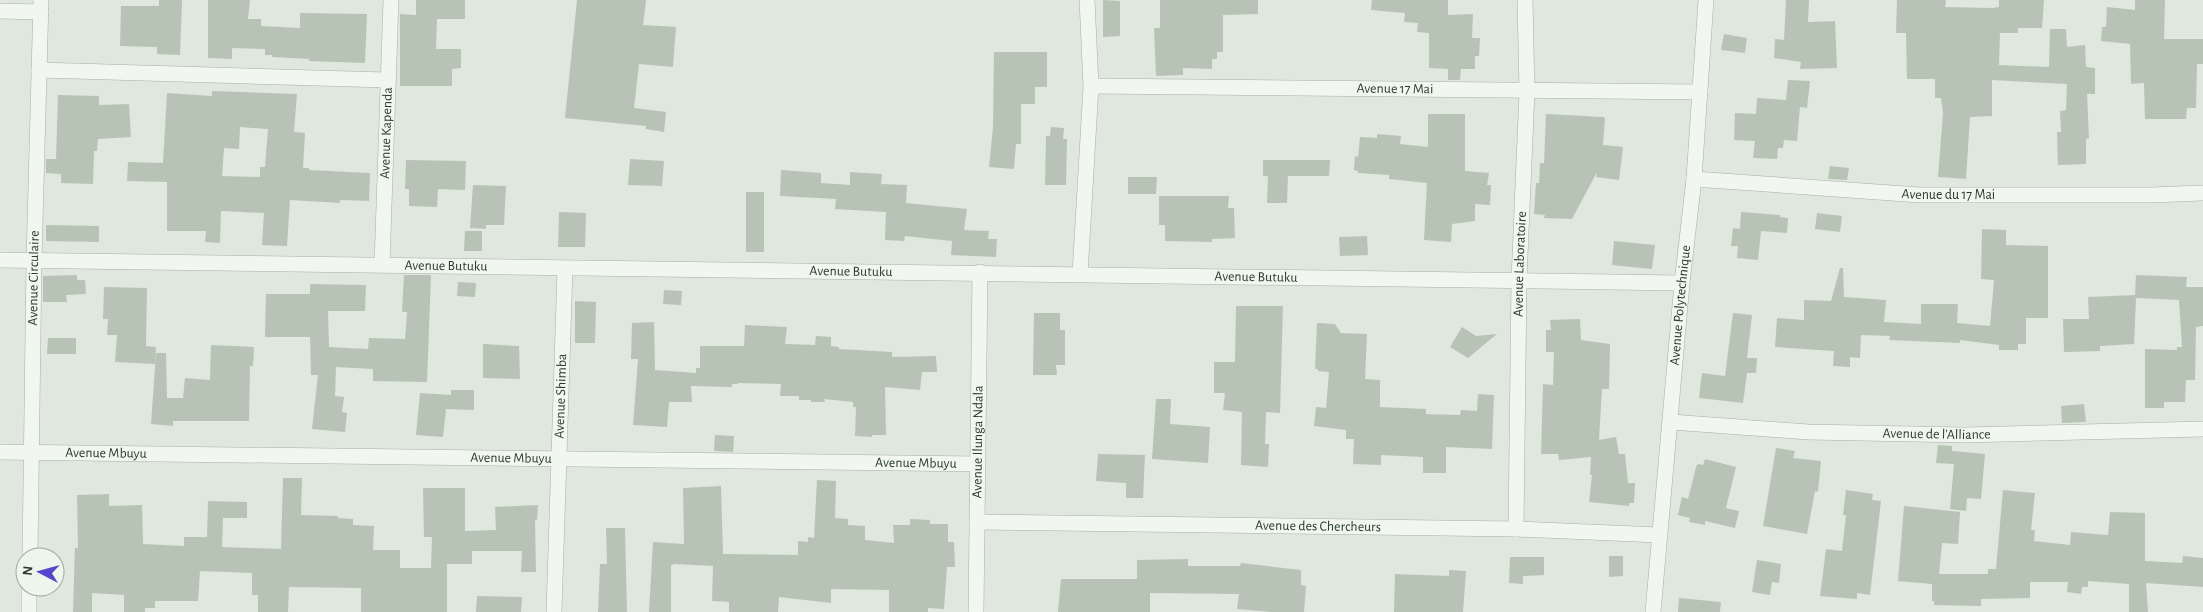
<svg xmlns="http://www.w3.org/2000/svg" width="2203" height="612" font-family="'Alegreya Sans',sans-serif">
<rect width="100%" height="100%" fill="#dfe7de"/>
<!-- building -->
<g fill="#b7c4b5" fill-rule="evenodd">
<polygon points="159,0 182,0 180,55 157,54 157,47 120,46 121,6 159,6"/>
<polygon points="208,0 250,0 248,19 261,19 261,26 300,28 300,13 367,14 365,63 309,61 309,59 272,57 272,55 265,55 265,49 232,48 232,59 208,58"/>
<polygon points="416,0 465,0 465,19 437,19 436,49 461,49 461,68 452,69 452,86 400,86 400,14 416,15"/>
<polygon points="577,0 646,0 643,25 676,27 673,67 639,64 634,108 666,112 664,132 646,129 646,126 565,118"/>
<polygon points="1103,0 1120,1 1120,36 1103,37"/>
<polygon points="1160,0 1258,0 1258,14 1223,15 1223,52 1217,52 1217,59 1212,59 1212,69 1183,68 1183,75 1156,76 1154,28 1160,28"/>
<polygon points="1372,0 1448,0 1448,15 1473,14 1472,38 1480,38 1479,56 1475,56 1475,69 1461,69 1460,80 1448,80 1448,69 1429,68 1429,33 1417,32 1418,23 1404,22 1405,13 1371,10"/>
<polygon points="1786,0 1809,0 1808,22 1835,21 1837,68 1800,69 1801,62 1774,58 1775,39 1784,40"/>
<polygon points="1897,0 1946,0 1945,7 1993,8 1999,7 1999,0 2044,0 2042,28 2018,28 2018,33 2000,33 1999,65 2049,67 2050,29 2066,29 2067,47 2085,45 2086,67 2095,68 2095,94 2087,94 2089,138 2086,139 2086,164 2058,165 2057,132 2061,132 2060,111 2066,110 2067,84 1992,80 1992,116 1970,117 1966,179 1938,177 1943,113 1941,98 1935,98 1935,79 1907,79 1906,33 1896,33"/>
<polygon points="2135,0 2165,0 2164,39 2203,39 2203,64 2197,64 2196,108 2187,108 2186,119 2145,119 2144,83 2131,84 2130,44 2101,41 2102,27 2106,27 2107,7 2135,10"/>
<polygon points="1724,34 1747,38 1745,53 1721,50"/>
<polygon points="994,52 1047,52 1047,87 1035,87 1035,104 1021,104 1021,144 1016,144 1014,169 989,167 993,127"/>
<polygon points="1788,80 1810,81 1807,108 1800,107 1797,141 1784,140 1783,148 1778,148 1777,159 1753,158 1755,141 1734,140 1735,113 1756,114 1757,98 1786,100"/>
<path d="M212 91 297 94 294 132 305 133 303 168H309V170L370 173 369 201 340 200V203L290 200 287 246 262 245 264 213 221 211 220 243 205 242 206 231H167V182L127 181 128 162 163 163 167 93 212 96ZM240 127 268 129 265 167H260V177L222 176 224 148 239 149Z"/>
<polygon points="58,95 99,96 99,105 129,104 131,137 98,139 97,151 94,151 93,184 61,183 61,174 46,173 46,159 56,159"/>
<polygon points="1428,114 1465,114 1465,171 1489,173 1487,185 1491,185 1490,205 1475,204 1475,221 1452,224 1451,242 1424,240 1427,183 1389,179 1389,175 1358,173 1358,171 1354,170 1355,156 1358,157 1360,137 1377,138 1377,134 1401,136 1400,144 1428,147"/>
<polygon points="1546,114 1603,117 1605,118 1603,145 1623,147 1619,180 1596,177 1597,172 1572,219 1544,218 1545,215 1534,214 1536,183 1539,183 1540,163 1544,163"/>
<polygon points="1051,127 1064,128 1063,139 1067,139 1066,185 1045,185 1046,136 1050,136"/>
<polygon points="630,159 664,161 662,186 628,185"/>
<polygon points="406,160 466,161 465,190 438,189 437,207 409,206 409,189 405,189"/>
<polygon points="1263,160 1330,160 1329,176 1288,176 1287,203 1267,203 1268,176 1263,176"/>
<polygon points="1830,166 1849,168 1847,180 1828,179"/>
<polygon points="781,170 821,173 821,183 850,185 850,172 882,174 881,184 907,185 906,203 967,209 964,230 989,231 988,239 997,239 996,257 951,255 952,241 905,236 904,241 885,240 886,212 835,209 836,199 780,196"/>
<polygon points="1128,177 1157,177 1156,194 1128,194"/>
<polygon points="473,185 506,186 504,225 486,225 486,229 470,228"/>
<rect x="746" y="192" width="18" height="60"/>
<polygon points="1159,196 1229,196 1228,208 1234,208 1235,238 1212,239 1212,242 1165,241 1165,225 1159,225"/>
<polygon points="559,212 586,213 585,247 558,247"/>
<polygon points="1741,212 1780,215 1780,217 1788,218 1787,233 1761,231 1758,260 1737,258 1738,246 1731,246 1733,228 1740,229"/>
<polygon points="1817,213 1842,216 1840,232 1815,229"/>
<polygon points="46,225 99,226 99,242 46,241"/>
<polygon points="1982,229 2006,230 2006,245 2048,246 2048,318 2026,318 2026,344 2018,344 2018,350 1999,350 1999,345 1960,340 1960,343 1889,340 1890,336 1861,335 1860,358 1850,357 1850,367 1833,366 1834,351 1775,347 1777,318 1804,320 1804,300 1831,301 1840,268 1843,268 1844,297 1886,300 1884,322 1921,324 1921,304 1958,304 1957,323 1990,326 1994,280 1981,279"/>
<polygon points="465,231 482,231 482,251 464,251"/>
<polygon points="1367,236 1368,255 1340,256 1339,237"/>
<polygon points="1614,241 1655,245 1652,269 1612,265"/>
<polygon points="77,275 77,280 85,280 86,294 66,295 67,302 43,302 43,276"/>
<polygon points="404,275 431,275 427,382 373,381 373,369 336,367 335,396 344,397 342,412 347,413 345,432 312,429 318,375 311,375 310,337 265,337 266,294 310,294 310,284 366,285 365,311 328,311 329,347 368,349 369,338 405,339 407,312 402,312"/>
<polygon points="2136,275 2187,277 2186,287 2203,287 2203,326 2196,327 2195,380 2186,380 2185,402 2164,402 2164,408 2145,408 2145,349 2177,350 2177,347 2182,347 2179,300 2136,298 2134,344 2100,346 2100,351 2064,352 2063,319 2089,319 2088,297 2135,295"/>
<polygon points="458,282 476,283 475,297 457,296"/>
<polygon points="104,287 147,288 146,346 156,347 155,364 115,362 117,335 107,335 108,319 103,319"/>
<polygon points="664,290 682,291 681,305 663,304"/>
<polygon points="575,301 596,302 595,343 575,343"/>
<polygon points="1236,306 1283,306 1280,413 1266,412 1265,444 1269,444 1268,467 1241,465 1242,412 1223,410 1225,393 1214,393 1214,362 1235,362"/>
<polygon points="1034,313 1060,313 1060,330 1065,330 1065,365 1056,365 1057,375 1033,375"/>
<polygon points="1733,313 1752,315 1747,358 1757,358 1756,373 1747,373 1743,403 1699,398 1702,373 1725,376"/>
<polygon points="1580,319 1581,340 1610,344 1609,389 1602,389 1599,440 1616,437 1619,454 1625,454 1628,483 1635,483 1634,503 1629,503 1629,506 1589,502 1592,475 1590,475 1591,457 1559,460 1558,454 1541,454 1543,384 1553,385 1554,352 1546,352 1546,330 1551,330 1550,320"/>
<polygon points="654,322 655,370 696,373 696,368 700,368 700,346 744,346 745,325 787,327 785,344 815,345 816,336 831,337 831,346 839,347 839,349 892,352 892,357 936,356 937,372 922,372 920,390 885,387 886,435 872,435 872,437 855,436 856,407 853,407 853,402 824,399 825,402 811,402 811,400 799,400 799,396 780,396 781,384 738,383 738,384 732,384 732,387 691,386 692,402 669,402 667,427 633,425 638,359 631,359 632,323"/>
<polygon points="1317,323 1335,324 1341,333 1367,334 1365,379 1380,380 1380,407 1426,409 1426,414 1460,415 1461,410 1477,411 1478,394 1494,395 1492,449 1446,447 1446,473 1423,473 1423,457 1381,455 1381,465 1353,464 1354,439 1346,439 1346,430 1314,426 1316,407 1326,408 1329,372 1318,371 1318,369 1315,369"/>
<polygon points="1462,327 1476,336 1497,334 1468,358 1450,347"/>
<polygon points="48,338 76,338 76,354 47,354"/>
<polygon points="483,344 519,346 520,379 483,378"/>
<polygon points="211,345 254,347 253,366 250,366 249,421 173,421 173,426 151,424 156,353 166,353 167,398 183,398 185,378 210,380"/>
<polygon points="451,390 474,390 474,410 446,409 443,437 416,435 420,393 451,395"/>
<polygon points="1156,399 1171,399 1170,424 1210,427 1208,463 1152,459"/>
<polygon points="2084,404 2086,422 2062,423 2061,406"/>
<polygon points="715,435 734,436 733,452 714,451"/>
<polygon points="1938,445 1952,446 1952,451 1985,454 1981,499 1967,498 1966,511 1950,509 1954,464 1936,463"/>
<polygon points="1776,448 1795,451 1793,458 1821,461 1818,492 1815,491 1807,534 1763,526"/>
<polygon points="1098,454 1145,455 1143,498 1126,498 1126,483 1096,481"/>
<polygon points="1705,459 1736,467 1726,508 1739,511 1735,528 1705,521 1705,525 1689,522 1690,518 1678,515 1682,497 1688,499 1696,467 1698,464 1703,465"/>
<polygon points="283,478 302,478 301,515 338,516 338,518 353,519 353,525 374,526 373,550 400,550 400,568 431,568 432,537 424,537 423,488 465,488 465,531 496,530 495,507 538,505 537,520 535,520 536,572 521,572 522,551 472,551 472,564 447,564 447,612 361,612 361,588 289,587 288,612 258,612 258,595 252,595 252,573 200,571 198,601 155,601 155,608 145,608 145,612 124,612 124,595 92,593 92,612 73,612 75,548 78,548 77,495 109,494 109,506 142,505 143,544 184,546 184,537 207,537 208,501 247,502 247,518 223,518 222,547 281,549"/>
<polygon points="817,480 836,481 835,518 848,519 848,525 865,526 865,540 894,543 893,525 910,525 910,519 930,520 930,524 948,524 948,542 954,542 955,567 947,567 944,609 928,608 928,612 889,612 889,590 831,589 831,603 779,597 778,612 729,612 729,602 712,601 713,566 675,564 671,565 671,612 649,612 653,542 684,544 683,488 721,486 723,554 798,555 798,541 808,542 808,537 814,538"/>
<polygon points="1846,490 1873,494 1872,500 1881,501 1870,595 1857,593 1857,599 1820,596 1826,549 1842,551 1846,515 1843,515"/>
<polygon points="2003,490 2035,493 2031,530 2035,530 2034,541 2070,545 2071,532 2108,535 2110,512 2145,513 2145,561 2182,563 2183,556 2203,558 2203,587 2146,583 2148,612 2129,612 2129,584 2088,581 2088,587 2082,587 2081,594 2067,592 2068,582 2030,582 2030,598 1981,599 1981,606 1934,605 1934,601 1932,601 1932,584 1898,581 1904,506 1960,512 1958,544 1942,543 1939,574 1988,574 1988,569 1996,569"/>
<polygon points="606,528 625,528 627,612 598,612 600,564 607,564"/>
<polygon points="1609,556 1623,556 1623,576 1609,577"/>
<polygon points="1510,557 1544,557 1544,575 1523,576 1523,584 1509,583"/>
<polygon points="1188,559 1188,566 1240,566 1241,563 1301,570 1301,585 1306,586 1304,612 1273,612 1237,609 1239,594 1150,593 1150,612 1058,612 1061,579 1137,579 1137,560"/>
<polygon points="1757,560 1781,564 1779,583 1772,582 1770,595 1752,592"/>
<polygon points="1449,570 1466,571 1463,612 1394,612 1395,574 1449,576"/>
<polygon points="477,596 522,597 521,612 476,612"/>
<polygon points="1679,598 1721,602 1720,612 1678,612"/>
</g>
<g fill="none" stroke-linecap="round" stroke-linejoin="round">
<defs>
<g id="street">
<polyline points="0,11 41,12"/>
<polyline points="39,70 387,80"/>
<path id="s1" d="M1091 86 1700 92"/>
<path id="s2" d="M1694 179 1920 195H2151L2203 193"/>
<path id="s3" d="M0 260 1682 283"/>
<path id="s4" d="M382 265 391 0"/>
<polyline points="1080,274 1091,86 1087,0"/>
<path id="s5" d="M1671 422 1808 432 1965 435 2203 429"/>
<path id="s6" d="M0 452 978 464"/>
<path id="s7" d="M977 522 1516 529 1659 535"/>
<path id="s8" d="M1516 529 1519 280 1527 92 1525 0"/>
<path id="s9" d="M30 557 34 260 41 0"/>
<polyline points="29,612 29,587"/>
<path id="s10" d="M554 612 565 269"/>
<path id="s11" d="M976 612 980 272"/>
<path id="s12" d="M1653 612 1682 283 1694 179 1706 0"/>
</g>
</defs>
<!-- street casing -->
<use href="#street" stroke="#a5b1a4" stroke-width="16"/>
<!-- street -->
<use href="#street" stroke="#f1f6f0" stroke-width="15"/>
</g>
<g text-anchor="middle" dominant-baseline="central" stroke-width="4" stroke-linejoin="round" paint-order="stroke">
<!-- street labels -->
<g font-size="14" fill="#2a3d28" stroke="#eef5ed">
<text stroke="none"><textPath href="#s1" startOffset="304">Avenue 17 Mai</textPath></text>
<text stroke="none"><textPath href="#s4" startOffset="132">Avenue Kapenda</textPath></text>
<text stroke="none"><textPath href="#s2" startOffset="255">Avenue du 17 Mai</textPath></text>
<text stroke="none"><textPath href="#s8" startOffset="265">Avenue Laboratoire</textPath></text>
<text stroke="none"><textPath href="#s3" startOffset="446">Avenue Butuku</textPath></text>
<text stroke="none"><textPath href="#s3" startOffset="851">Avenue Butuku</textPath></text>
<text stroke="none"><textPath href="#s3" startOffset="1256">Avenue Butuku</textPath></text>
<text stroke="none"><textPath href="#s9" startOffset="279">Avenue Circulaire</textPath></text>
<text stroke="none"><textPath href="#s12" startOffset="308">Avenue Polytechnique</textPath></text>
<text stroke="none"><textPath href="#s10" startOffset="216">Avenue Shimba</textPath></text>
<text stroke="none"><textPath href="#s5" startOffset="266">Avenue de l'Alliance</textPath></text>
<text stroke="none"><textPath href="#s11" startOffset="170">Avenue Ilunga Ndala</textPath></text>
<text stroke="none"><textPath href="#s6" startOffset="106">Avenue Mbuyu</textPath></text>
<text stroke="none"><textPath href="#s6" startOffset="511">Avenue Mbuyu</textPath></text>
<text stroke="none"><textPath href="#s6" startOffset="916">Avenue Mbuyu</textPath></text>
<text stroke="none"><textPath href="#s7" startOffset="341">Avenue des Chercheurs</textPath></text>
</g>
</g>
<!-- north arrow -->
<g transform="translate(40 572) rotate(276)"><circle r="24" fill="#eef5ed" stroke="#a0ab9e"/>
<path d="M0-4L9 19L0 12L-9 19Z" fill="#5545ca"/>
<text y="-8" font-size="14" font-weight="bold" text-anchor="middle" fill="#2a3d28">N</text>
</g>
</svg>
